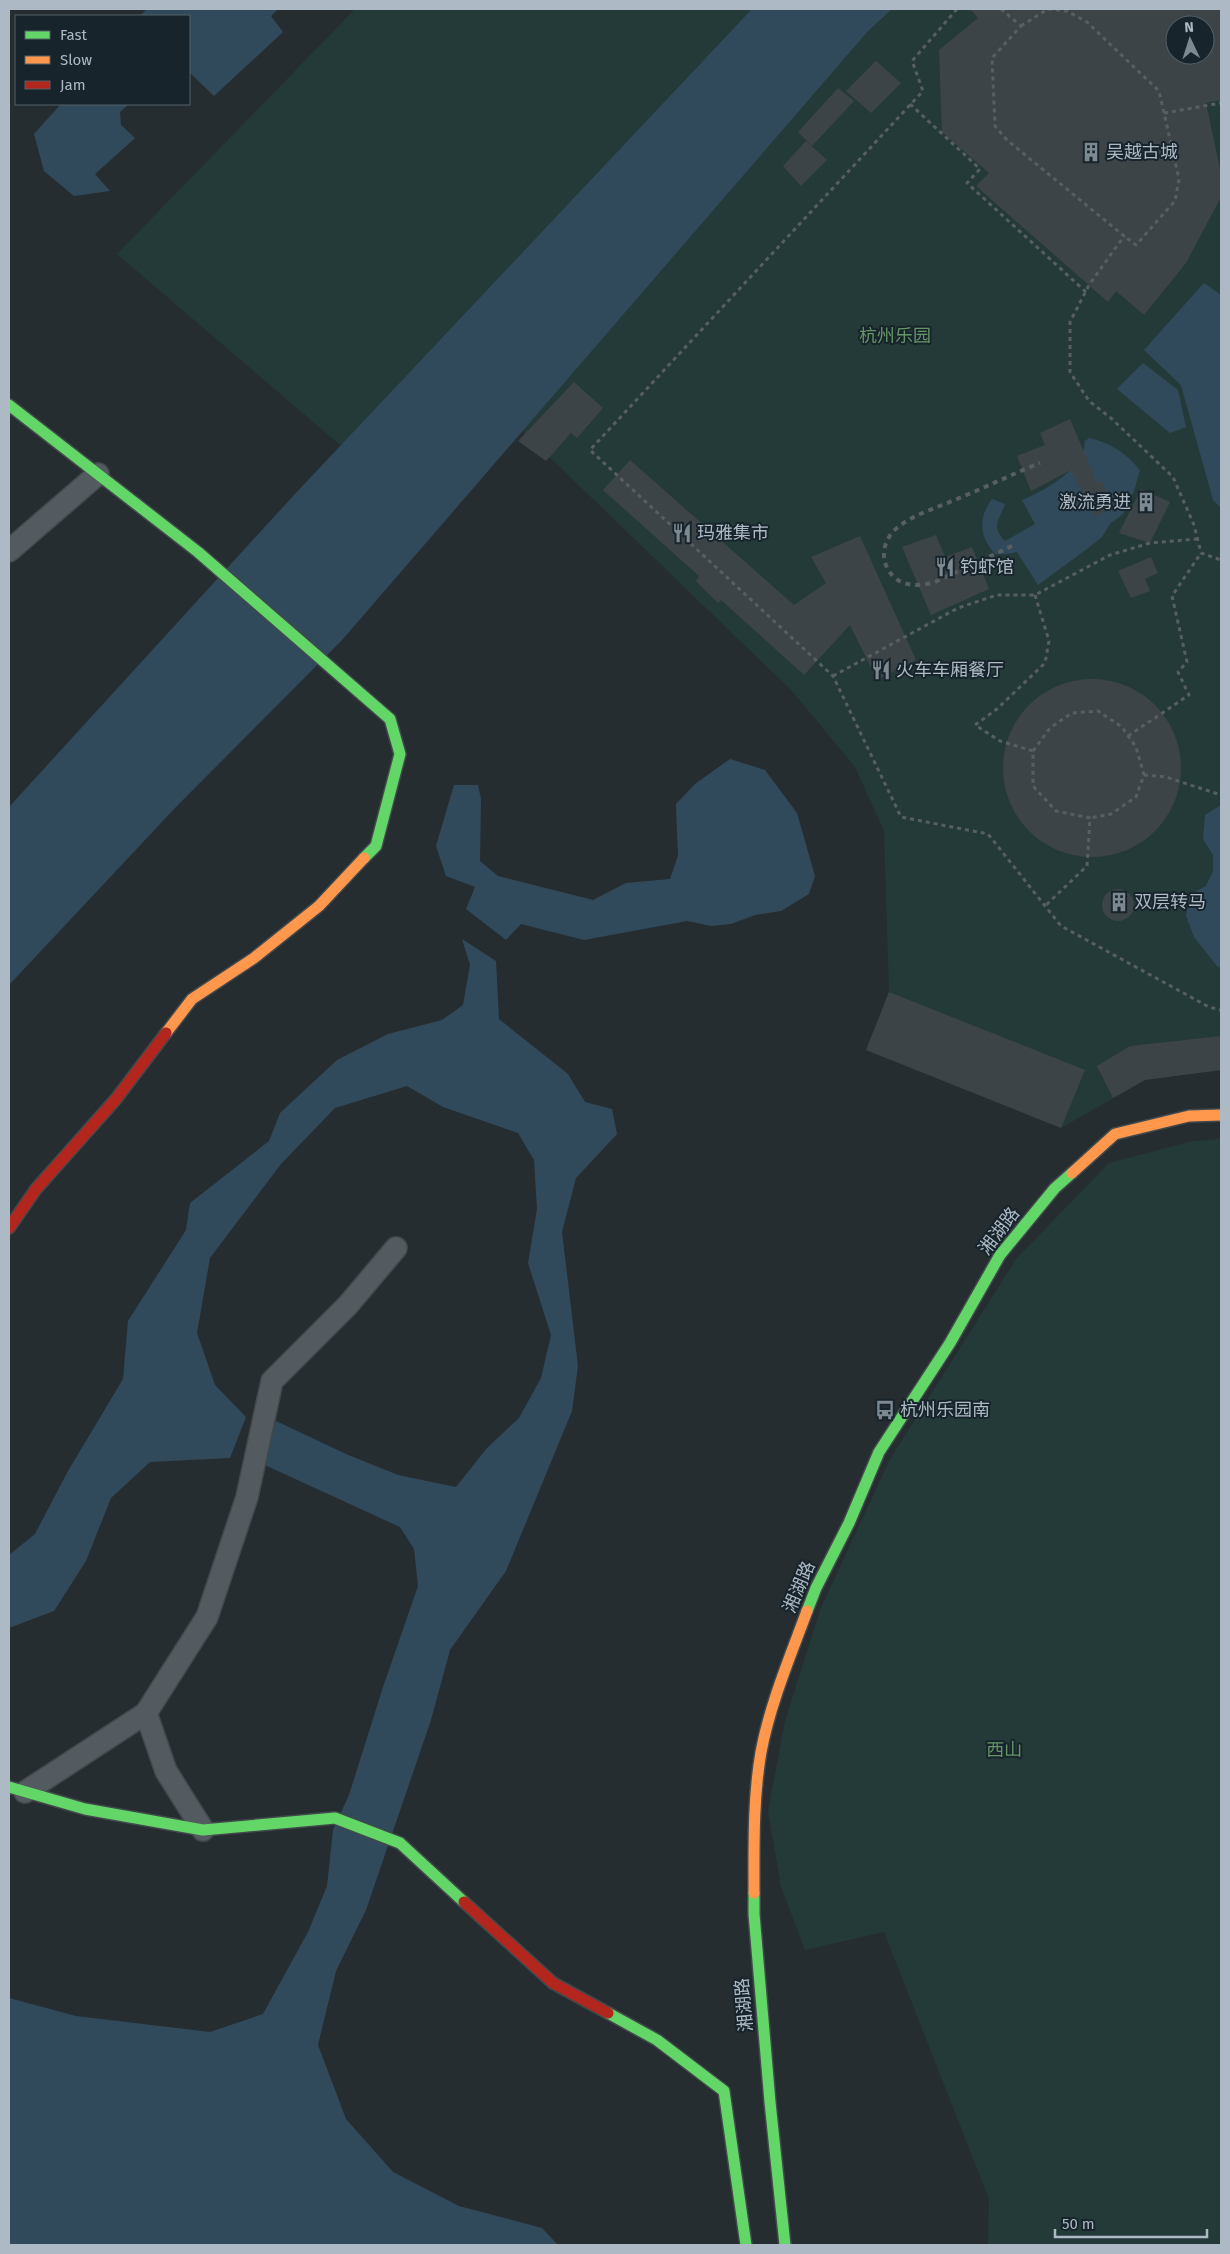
<svg xmlns="http://www.w3.org/2000/svg" width="1230" height="2254" font-family="'Fira Sans','Noto Sans SC',sans-serif">
<rect width="100%" height="100%" fill="#252d31"/>
<!-- green -->
<g fill="#243a38" fill-rule="evenodd">
<path d="M355 9H1221V1070L1145 1080 1061 1128 866 1050 889 992 884 831 855 767 792 691 479 389 388 486 117 254ZM1175 25H1205V55H1175Z"/>
<polygon points="1221,1139 1221,2245 988,2245 989,2199 884,1932 805,1950 781,1887 768,1811 785,1721 820,1610 889,1461 1016,1259 1109,1163 1193,1141"/>
</g>
<!-- water -->
<g fill="#314a5b">
<polygon points="147,9 278,9 271,16 283,32 214,96 189,72 189,16 140,16"/>
<polygon points="752,9 892,9 868,31 343,639 175,808 9,985 9,807 294,495"/>
<polygon points="61,104 129,104 120,112 121,125 135,138 95,174 110,191 74,196 44,171 34,134"/>
<polygon points="1204,283 1221,295 1221,508 1213,500 1181,385 1144,350"/>
<polygon points="1143,363 1178,390 1186,427 1170,433 1117,389"/>
<path d="M1089 438C1111 443 1126 453 1140 470L1134 491 1123 514 1110 524 1102 537 1087 549 1038 585 1017 552 1007 554H995C979 536 978 518 992 499L1005 504C999 520 991 527 1005 541L1035 524 1022 500C1046 490 1084 469 1085 441Z"/>
<polygon points="730,759 765,770 797,813 815,876 809,894 781,911 755,915 731,924 711,926 687,921 584,940 521,924 506,940 466,909 475,887 446,876 436,846 454,785 478,785 481,799 480,861 498,876 593,900 626,883 670,879 678,856 676,804 695,784"/>
<polygon points="1221,805 1221,968 1217,966 1194,937 1186,916 1189,895 1206,886 1213,871 1213,855 1203,839 1205,815"/>
<polygon points="462,939 496,961 499,1019 568,1074 585,1102 612,1109 617,1134 576,1178 562,1232 578,1366 572,1411 506,1571 450,1650 431,1720 366,1910 336,1971 318,2045 346,2119 393,2172 459,2206 542,2228 558,2245 9,2245 9,1998 76,2016 210,2032 263,2014 308,1932 327,1886 333,1830 349,1795 383,1687 418,1586 414,1549 400,1527 256,1461 276,1421 346,1454 398,1475 456,1487 487,1448 519,1418 541,1378 551,1335 528,1263 537,1209 534,1160 518,1133 443,1107 407,1086 335,1108 281,1164 210,1258 197,1333 215,1385 246,1417 230,1458 150,1462 111,1498 86,1561 54,1611 9,1628 9,1555 35,1534 68,1471 123,1379 128,1321 186,1230 190,1203 269,1141 280,1113 337,1060 388,1034 442,1020 463,1005 470,965"/>
</g>
<!-- building -->
<g fill="#3d4448" fill-rule="evenodd">
<path d="M970 9H1221V100L1206 103 1221 174V197L1186 263 1144 315 1116 291 1108 302 976 186 989 173 942 132 939 50 978 18ZM1175 25H1205V55H1175Z"/>
<polygon points="876,61 901,83 871,113 846,91"/>
<polygon points="838,88 854,101 812,146 798,132"/>
<polygon points="806,141 827,160 801,186 783,166"/>
<polygon points="574,382 603,408 577,438 571,433 546,461 518,441"/>
<polygon points="1070,419 1097,483 1102,481 1114,507 1095,517 1071,470 1031,491 1017,456 1045,445 1040,433"/>
<polygon points="630,460 794,605 826,583 811,557 860,536 916,660 877,680 850,625 804,675 721,600 718,603 696,581 699,576 603,490"/>
<polygon points="1141,489 1170,502 1150,543 1119,533"/>
<polygon points="936,535 945,557 972,547 989,589 931,615 902,547"/>
<polygon points="1151,557 1158,573 1145,579 1150,591 1131,598 1118,571"/>
<circle cx="1092" cy="768" r="89"/>
<circle cx="1118" cy="905" r="16"/>
<polygon points="889,992 1085,1070 1061,1128 866,1050"/>
<polygon points="1221,1036 1221,1070 1145,1080 1113,1098 1097,1066 1130,1046"/>
</g>
<g fill="none" stroke-linecap="round" stroke-linejoin="round">
<defs>
<g id="street">
<polyline points="9,551 98,474"/>
<polyline points="146,1713 166,1771 203,1830"/>
<polyline points="25,1792 146,1713 207,1617 247,1497 272,1381 348,1305 396,1248"/>
</g>
<g id="fast">
<polyline points="9,405 198,552 390,719 400,754 376,846 364,858"/>
<polyline points="807,1611 816,1588 849,1523 879,1452 950,1343 1000,1255 1055,1188 1072,1173"/>
<polyline points="9,1787 85,1809 203,1830 335,1818 400,1843 464,1902"/>
<polyline points="754,1893 754,1914 770,2102 785,2245"/>
<polyline points="608,2013 657,2040 724,2091 746,2245"/>
</g>
<g id="slow">
<polyline points="166,1033 192,999 254,958 319,906 364,858"/>
<polyline points="1072,1173 1115,1134 1189,1116 1221,1115"/>
<path d="M754 1893C754 1846 753 1798 761 1752 770 1704 790 1657 807 1611"/>
</g>
<g id="jam">
<polyline points="9,1228 36,1189 116,1099 166,1033"/>
<polyline points="464,1902 553,1983 608,2013"/>
</g>
</defs>
<!-- street casing -->
<use href="#street" stroke="#42494c" stroke-width="24"/>
<!-- fast casing -->
<use href="#fast" stroke="#42494c" stroke-width="14"/>
<!-- slow casing -->
<use href="#slow" stroke="#42494c" stroke-width="14"/>
<!-- jam casing -->
<use href="#jam" stroke="#42494c" stroke-width="14"/>
<!-- path -->
<g stroke="#585f64" stroke-width="3" stroke-dasharray="4 4" stroke-linecap="butt">
<polyline points="957,9 912,61 923,91 590,450 833,676 901,817 988,834 1061,926 1209,1007 1221,1010"/>
<polyline points="1001,9 1021,26 992,58 995,126 1007,140 1124,236 1089,285 1070,322 1070,372 1089,401 1112,419 1173,477 1194,525 1201,553 1221,560"/>
<polyline points="1021,26 1048,9 1067,11 1087,22 1159,91 1179,179 1175,201 1136,245 1124,236"/>
<polyline points="910,104 980,169 967,183 1086,292"/>
<polyline points="1164,113 1221,103"/>
<polyline points="1035,595 1049,641 1045,663 997,709 975,725 1000,741 1033,751 1033,786 1056,811 1090,818 1087,866 1046,905"/>
<polyline points="833,676 958,608 997,595 1035,595 1110,555 1150,543 1197,539"/>
<polyline points="1128,736 1189,695 1178,672 1187,662 1172,596 1201,553"/>
<polyline points="1033,751 1050,728 1072,713 1098,711 1122,727 1136,747 1144,775 1136,797 1111,814 1090,818"/>
<polyline points="1144,775 1166,777 1221,795"/>
</g>
<!-- street -->
<use href="#street" stroke="#545b60" stroke-width="21"/>
<!-- fast -->
<use href="#fast" stroke="#63d668" stroke-width="11"/>
<!-- slow -->
<use href="#slow" stroke="#ff974d" stroke-width="11"/>
<!-- jam -->
<use href="#jam" stroke="#b3261e" stroke-width="11"/>
<!-- rail -->
<path stroke="#585f63" stroke-width="4" stroke-dasharray="5 5" stroke-linecap="butt" d="M1012 546 935 582C921 586 906 587 895 578 879 564 881 541 897 528 912 515 934 509 952 501 982 489 1010 475 1040 463"/>
</g>
<!-- icons -->
<defs>
<symbol id="building-bare" viewBox="-9 -9 18 18"><path d="M-4-6H4V6H1V3H-1V6H-4ZM-2.5-4.3h1.7v1.8h-1.7ZM.8-4.3h1.7v1.8H.8ZM-2.5-1h1.7V.8h-1.7ZM.8-1h1.7V.8H.8Z" fill="#7d8991" stroke="#18242c" stroke-width="2.5" paint-order="stroke"/></symbol>
<symbol id="restaurant-bare" viewBox="-9 -9 18 18"><path d="M-5-6h1v4h1v-4h1v4h1v-4h1v5L-1.5 .5V6h-2V.5L-5-1ZM5-6V6H3V1.5H1.5Q1.5-4 5-6Z" fill="#7d8991" stroke="#18242c" stroke-width="2.5" paint-order="stroke"/></symbol>
<symbol id="bus-bare" viewBox="-9 -9 18 18"><path d="M-5-6H5V4H4V6H2V4H-2V6H-4V4H-5ZM-3.5-4V0h7V-4ZM-3.5 1.2v1.5H-2V1.2ZM2 1.2v1.5H3.5V1.2Z" fill="#7d8991" stroke="#18242c" stroke-width="2.5" paint-order="stroke"/></symbol>
</defs>
<g fill-rule="evenodd">
<use href="#building-bare" x="1077" y="138" width="28" height="28"/>
<use href="#building-bare" x="1132" y="488" width="28" height="28"/>
<use href="#restaurant-bare" x="668" y="519" width="28" height="28"/>
<use href="#restaurant-bare" x="931" y="553" width="28" height="28"/>
<use href="#restaurant-bare" x="867" y="656" width="28" height="28"/>
<use href="#building-bare" x="1105" y="888" width="28" height="28"/>
<use href="#bus-bare" x="871" y="1396" width="28" height="28"/>
</g>
<g text-anchor="middle" dominant-baseline="central" stroke-width="4" stroke-linejoin="round" paint-order="stroke">
<!-- poi labels -->
<g font-size="18" fill="#adbac5" stroke="#18242c" text-anchor="start">
<text x="1106" y="152">吴越古城</text>
<text x="1131" y="502" text-anchor="end">激流勇进</text>
<text x="697" y="533">玛雅集市</text>
<text x="960" y="567">钓虾馆</text>
<text x="896" y="670">火车车厢餐厅</text>
<text x="1134" y="902">双层转马</text>
<text x="900" y="1410">杭州乐园南</text>
</g>
<!-- park labels -->
<g font-size="18" fill="#649566" stroke="#18242c">
<text x="895" y="336">杭州乐园</text>
<text x="1004" y="1750">西山</text>
</g>
<!-- street labels -->
<g font-size="18" fill="#adbac5" stroke="#18242c">
<text transform="translate(999 1231) rotate(-53)">湘湖路</text>
<text transform="translate(799 1587) rotate(-67)">湘湖路</text>
<text transform="translate(744 2005) rotate(-95)">湘湖路</text>
</g>
</g>
<!-- border -->
<rect width="1230" height="2254" fill="none" stroke="#adbac5" stroke-width="20"/>
<!-- legend -->
<rect x="15" y="15" width="175" height="90" fill="#18242c" stroke="#546069"/>
<rect x="25" y="31" width="25" height="8" fill="#63d668" stroke="#546069"/>
<text x="60" y="40" font-size="15" fill="#adbac5">Fast</text>
<rect x="25" y="56" width="25" height="8" fill="#ff974d" stroke="#546069"/>
<text x="60" y="65" font-size="15" fill="#adbac5">Slow</text>
<rect x="25" y="81" width="25" height="8" fill="#b3261e" stroke="#546069"/>
<text x="60" y="90" font-size="15" fill="#adbac5">Jam</text>
<!-- north arrow -->
<g transform="translate(1190 40) rotate(356)"><circle r="24" fill="#18242c" stroke="#546069"/>
<path d="M0-4L9 19L0 12L-9 19Z" fill="#7d8991"/>
<text y="-8" font-size="14" font-weight="bold" text-anchor="middle" fill="#adbac5">N</text>
</g>
<!-- scale -->
<path d="M1055 2229v8h152v-8" fill="none" stroke="#adbac5" stroke-width="2.5"/>
<text x="1062" y="2229" font-size="15" fill="#adbac5" stroke="#18242c" stroke-width="4" paint-order="stroke">50 m</text>
</svg>
